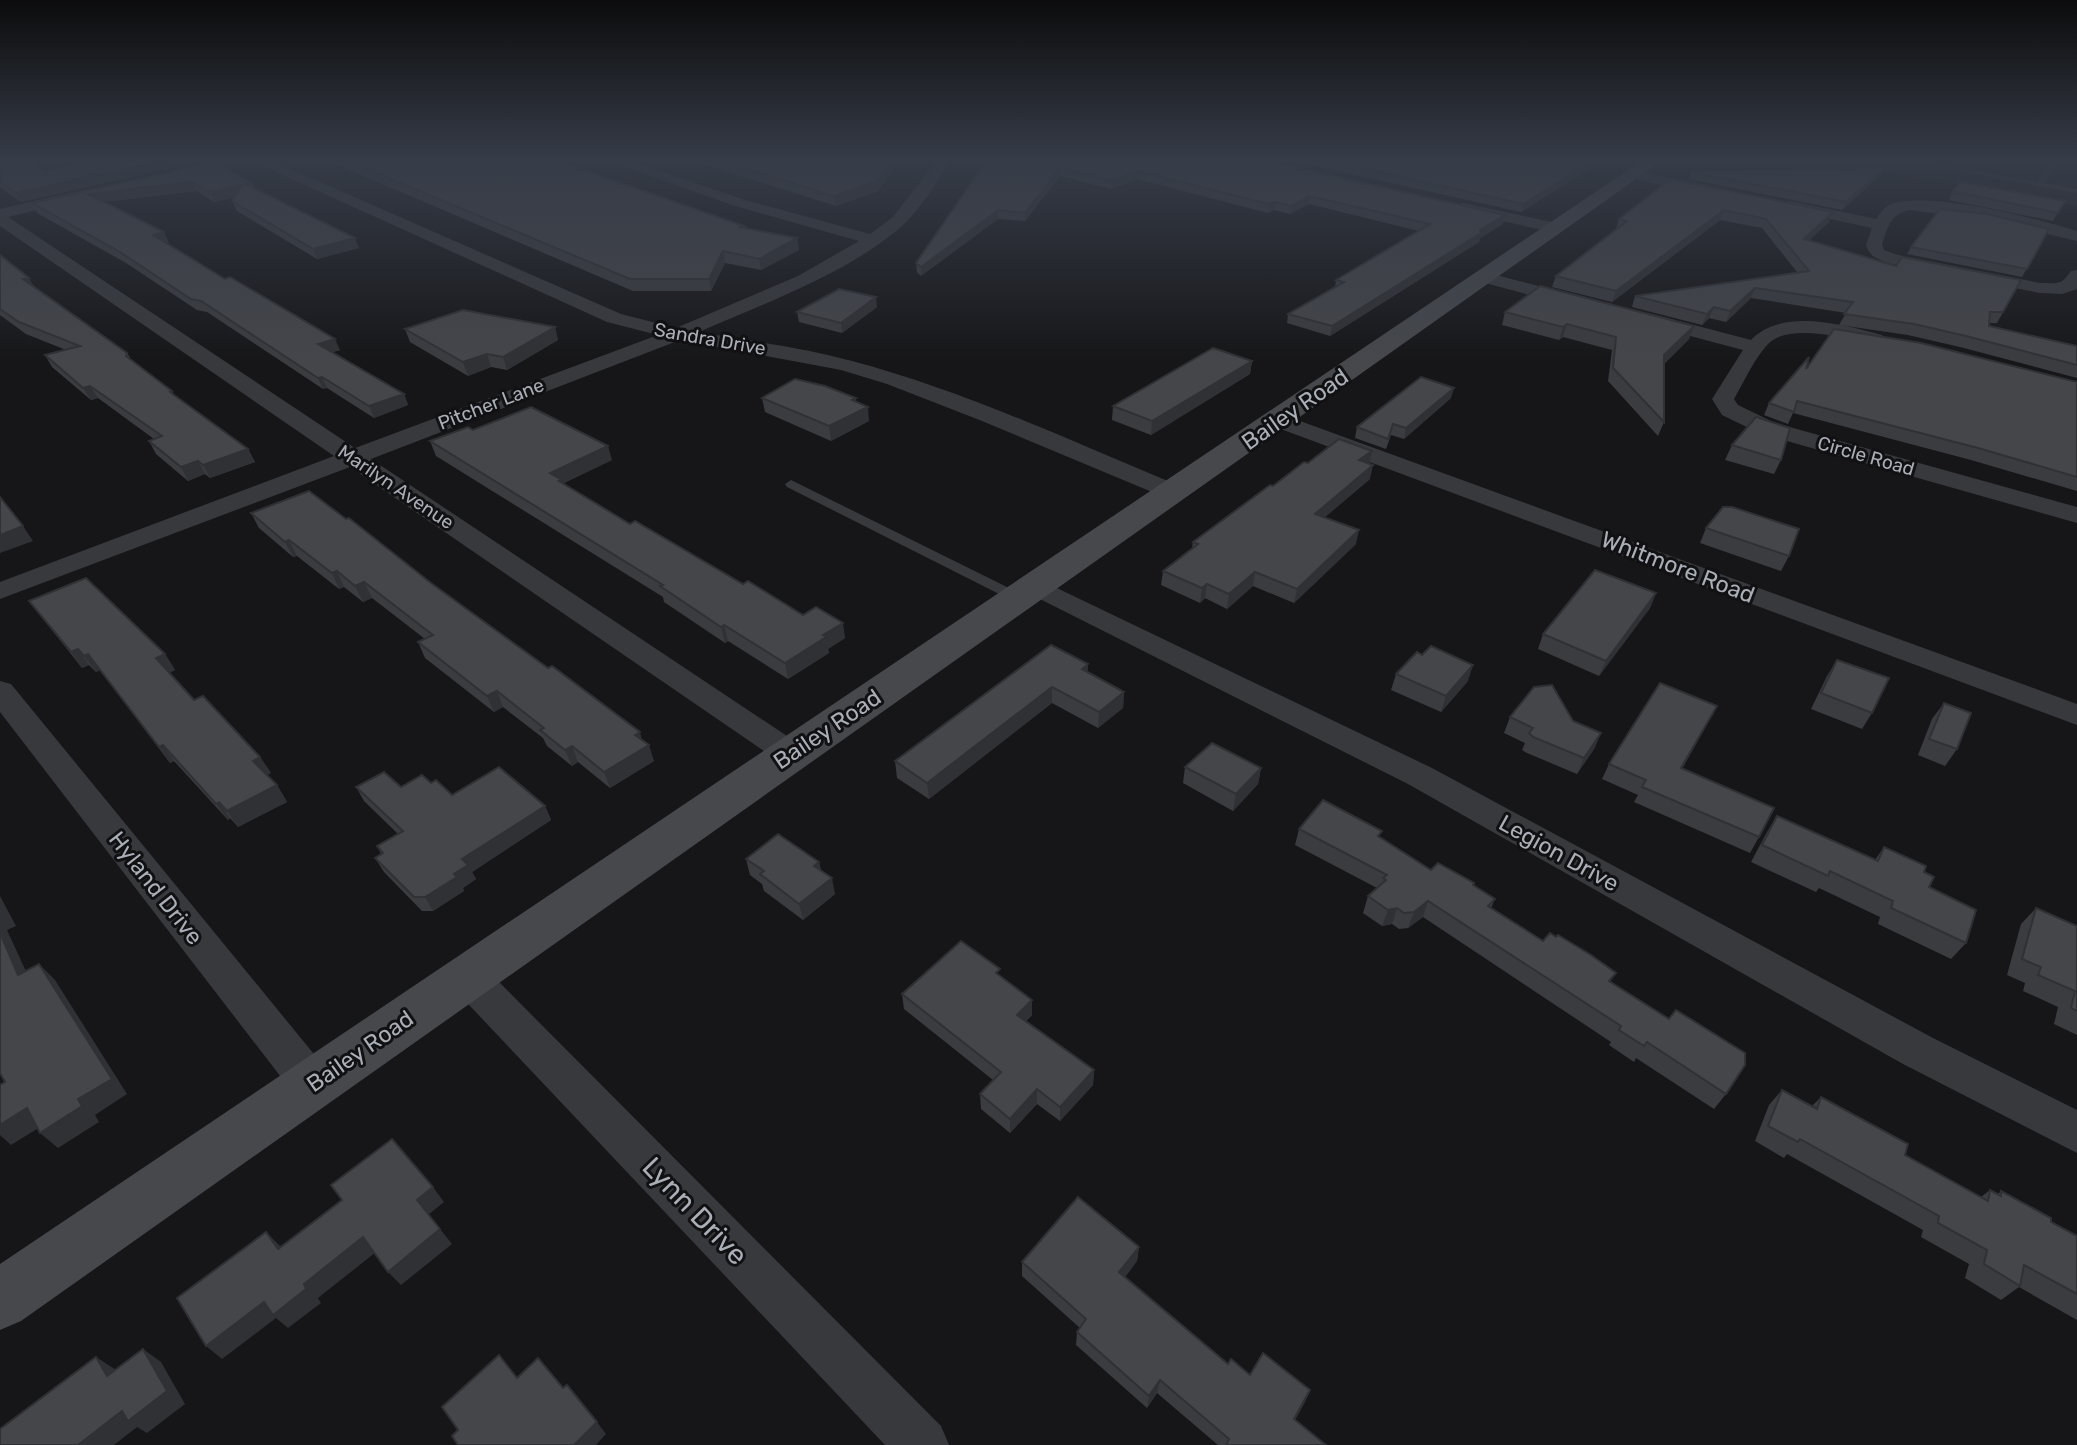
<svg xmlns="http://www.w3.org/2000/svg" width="2077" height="1445" font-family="Rubik,sans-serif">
<rect width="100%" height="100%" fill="#161618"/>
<!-- built -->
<polygon fill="#222225" points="1822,160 2077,160 2077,206"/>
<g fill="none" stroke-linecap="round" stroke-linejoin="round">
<!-- lane -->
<g fill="#38393c" fill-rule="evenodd">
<polygon points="1900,160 1917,160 2037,182 2054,160 2077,162 2077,166 2059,163 2044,183 2077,189 2077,193"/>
<polygon points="791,480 1023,595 1025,598 1018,602 1013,601 787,487 785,484"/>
</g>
<!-- street -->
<g fill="#38393c" fill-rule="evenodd">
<polygon points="219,160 246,160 179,178 172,174 174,171"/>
<path d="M250 160H270L621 314 676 328 798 276 859 241 735 206 606 160H628L745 200 870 234 893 217 937 160H952C937 181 922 207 903 225 851 272 763 304 699 332 749 341 802 347 852 361 965 391 1073 442 1182 487L1185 492 1182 497 1173 499 1164 497 982 421 887 384 841 370 680 340 371 459 802 746 807 754 802 762 791 765 780 762 350 467 0 599V582L334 456 0 226V209L73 192 78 194 81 197 78 200 8 217 355 448 658 335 607 322Z"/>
<polygon points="1634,171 1708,185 1716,190 1708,195 1629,178 1627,175"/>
<path d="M1790 201 1876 219C1881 213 1884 207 1891 204 1930 191 2036 218 2077 231V241L1984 219 1909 210C1890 214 1887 229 1882 245L1884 250 1898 255 2040 283C2057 283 2061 286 2071 271L2077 270V289L2062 294 2040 293 1888 263C1876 258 1870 257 1866 245L1872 228 1784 209 1782 206 1784 203Z"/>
<polygon points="1463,203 1556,223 1564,228 1556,233 1457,211 1455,208 1457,205"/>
<polygon points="1484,272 1581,297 1583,301 1574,307 1478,281 1475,277"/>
<path d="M1652 314 1751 340C1782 307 1844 325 1882 335L1885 339 1882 343 1875 345C1849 339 1789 322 1768 344 1754 359 1745 380 1734 399L1738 405 1775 423 2077 507V523L1759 433 1722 415 1712 399 1743 350 1645 324 1642 320 1645 316Z"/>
<polygon points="1278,413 2077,704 2077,725 1270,425 1267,420 1270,415"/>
<polygon points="1036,578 1432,768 1933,1038 2077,1110 2077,1153 1903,1064 1408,784 1026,592 1022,586 1026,580"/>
<polygon points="0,681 11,684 327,1070 333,1084 327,1098 312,1103 297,1098 0,712"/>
<polygon points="468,961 482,965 941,1426 949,1445 885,1445 454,989 448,977 454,965"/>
</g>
<!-- secondary -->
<polygon fill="#46484c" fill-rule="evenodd" points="1643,160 1663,160 21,1321 0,1330 0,1264"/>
</g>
<!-- wall -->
<g fill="#3b3c40">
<polygon points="0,160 45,171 94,160 202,161 21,202 0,187"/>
<polygon points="326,160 555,160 744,226 745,228 797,238 799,250 761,270 725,263 711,291 633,291"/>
<polygon points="689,160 900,160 878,191 836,206"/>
<polygon points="987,160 1262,160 1503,224 1480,238 1479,242 1330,336 1287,323 1288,314 1335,287 1336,280 1419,231 1309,204 1290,214 1274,210 1268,213 1137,179 1111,189 1060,176 1025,221 998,219 921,276 917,272 916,263"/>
<polygon points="1289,160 1604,160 1521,212"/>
<polygon points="215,162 252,183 254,189 359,248 317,259 237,211 232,201 235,197 214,202 197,191 104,202 169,243 166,243 340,350 333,352 404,394 408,405 374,418 327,388 323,389 207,312 197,310 126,263 37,213 32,203"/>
<polygon points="1884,168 1880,175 1842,210 1689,179 1691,172"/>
<polygon points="1671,179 1829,222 1809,240 1896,266 2021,280 1997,323 1989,323 1989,326 2077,346 2077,378 1960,347 1908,335 1839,325 1846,313 1751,298 1726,322 1709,318 1702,325 1632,307 1635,296 1797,272 1762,228 1720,220 1612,302 1552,287 1556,276 1616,229 1619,219"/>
<polygon points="1953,191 2065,201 2053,221 1949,200"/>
<polygon points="2049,229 2022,277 1907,254 1911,247"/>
<polygon points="0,255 35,288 127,353 131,359 172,391 174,395 248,449 255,462 210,478 205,474 188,481 156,454 149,441 154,439 98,398 91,400 52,367 45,355 66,350 26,334 0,315"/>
<polygon points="877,307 842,333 799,322 797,312"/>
<polygon points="1505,312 1694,326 1689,339 1664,364 1664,422 1658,436 1608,381 1612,350 1563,337 1559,340 1502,325"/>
<polygon points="555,327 558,340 507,370 491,367 468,376 410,342 405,329"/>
<polygon points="1252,361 1250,374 1151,435 1112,420 1113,406"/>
<polygon points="1806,369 2077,382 2077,491 1971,460 1793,413 1788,424 1764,415 1769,403"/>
<polygon points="762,398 856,401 869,421 831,441 765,412"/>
<polygon points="1451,398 1404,439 1391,435 1386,449 1355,438 1357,427"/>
<polygon points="473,430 612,460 564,483 564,484 630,524 845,638 828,649 829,653 788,679 728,641 725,643 664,602 663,597 436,456 430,441"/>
<polygon points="1732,445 1781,460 1774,474 1725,460"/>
<polygon points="1372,451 1369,464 1370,479 1325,517 1356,544 1294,603 1253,586 1227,609 1205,598 1200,603 1161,585 1163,571 1192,548 1193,542 1308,463"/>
<polygon points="251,513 431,583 642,739 654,761 610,788 578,762 572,766 547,746 543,738 503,707 494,712 425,658 418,642 425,639 372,598 363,602 344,587 339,589 297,556 293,557 259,528"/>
<polygon points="1706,528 1789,556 1781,571 1700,543"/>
<polygon points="1656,593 1650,608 1599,676 1538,649 1543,634"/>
<polygon points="29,601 165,654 175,670 169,672 194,700 260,757 271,773 267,775 277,785 287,802 238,827 230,818 228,820 174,761 170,763 100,670 96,672 89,665 82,668"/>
<polygon points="1422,655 1468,681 1441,712 1391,690 1396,674"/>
<polygon points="1837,660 1872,713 1862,729 1811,709 1827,676"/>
<polygon points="1088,664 1087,672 1124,692 1123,708 1098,728 1052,703 929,799 897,778 895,761"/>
<polygon points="1944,703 1957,749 1945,766 1918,755 1932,719"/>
<polygon points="1717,706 1682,769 1759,837 1750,853 1634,802 1638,795 1602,779 1609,764"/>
<polygon points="1510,717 1573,721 1601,733 1594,749 1577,774 1527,753 1522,750 1525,743 1504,733"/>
<polygon points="1185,767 1261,768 1258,784 1233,811 1183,783"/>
<polygon points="431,783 452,795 545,806 551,820 472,872 476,879 463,888 464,891 433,911 422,911 384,872 375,858 381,854 377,846 398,834 364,801 356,787 401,787"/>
<polygon points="1777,816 1875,860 1884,847 1924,872 1929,887 1966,943 1951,959 1878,924 1880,917 1819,888 1816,892 1751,862 1767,832"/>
<polygon points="1299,829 1380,837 1431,870 1474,885 1495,899 1491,908 1543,941 1616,973 1610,982 1726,1094 1714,1109 1636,1058 1634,1062 1609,1045 1611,1042 1423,917 1408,928 1399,929 1392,924 1382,926 1363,913 1368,896 1377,888 1295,845"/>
<polygon points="746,859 819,862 821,870 835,894 803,920 764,891 762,884 750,875"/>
<polygon points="2036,908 2077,926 2077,1035 2054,1024 2058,1007 2023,991 2025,983 2007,975 2021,924"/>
<polygon points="1000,976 1032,1015 1026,1021 1094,1070 1093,1085 1060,1121 1037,1104 1010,1133 981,1109 980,1094 993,1080 904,1009 902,994"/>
<polygon points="1782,1090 1812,1106 1821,1097 1905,1155 1981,1197 1990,1190 1998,1194 2001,1191 2051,1222 2077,1236 2077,1320 2019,1287 2001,1300 1965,1278 1969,1264 1921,1237 1923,1230 1787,1154 1784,1158 1755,1141 1769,1105"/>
<polygon points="1139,1247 1137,1261 1125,1277 1228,1364 1305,1402 1295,1420 1326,1445 1218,1445 1157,1393 1147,1408 1076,1345 1077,1332 1080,1328 1022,1276 1022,1262"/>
</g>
<!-- shaded-wall -->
<g fill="#303134">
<polygon points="163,160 202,161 21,202 16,193"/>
<polygon points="892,160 900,160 878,191 836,206 834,196"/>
<polygon points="1594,160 1604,160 1521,212 1523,204"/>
<polygon points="1060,168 1060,176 1025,221 1025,213"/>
<polygon points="1884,168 1880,175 1842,210 1846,202"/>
<polygon points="1137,171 1137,179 1111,189 1111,181"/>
<polygon points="192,182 197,191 93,203 88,194"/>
<polygon points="242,185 246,195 214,202 210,192"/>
<polygon points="1310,196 1309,204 1290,214 1291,206"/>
<polygon points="1275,202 1274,210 1268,213 1269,204"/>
<polygon points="998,210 998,219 921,276 921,267"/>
<polygon points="1724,210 1720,220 1612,302 1616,291"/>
<polygon points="1833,212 1829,222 1800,249 1804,239"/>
<polygon points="1505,215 1503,224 1480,238 1479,242 1330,336 1332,326"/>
<polygon points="164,232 169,243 158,245 153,235"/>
<polygon points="355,238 359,248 317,259 313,249"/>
<polygon points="797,238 799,250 761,270 759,259"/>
<polygon points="723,251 725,263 711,291 709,279"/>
<polygon points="29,278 35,289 23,279"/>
<polygon points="1755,288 1751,298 1726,322 1730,311"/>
<polygon points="876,297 877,307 842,333 841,323"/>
<polygon points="1714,307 1709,318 1702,325 1707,314"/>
<polygon points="1567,324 1563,337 1559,340 1563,327"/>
<polygon points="1694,326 1689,339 1659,369 1664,355"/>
<polygon points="555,327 558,340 507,370 503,357"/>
<polygon points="335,339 340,350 323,355 318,344"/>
<polygon points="487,354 491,367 468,376 463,362"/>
<polygon points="1252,361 1250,374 1151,435 1152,421"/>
<polygon points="322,377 327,388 323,389 318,378"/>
<polygon points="90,386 98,398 91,400 83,388"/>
<polygon points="1454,388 1451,398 1404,439 1406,428"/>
<polygon points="404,394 408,405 374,418 369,406"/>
<polygon points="856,398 857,412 868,407 869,421 831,441 829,426 852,400"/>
<polygon points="608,446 612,460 564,483 567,494 550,473"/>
<polygon points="248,449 255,462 210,478 203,465"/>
<polygon points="1372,451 1369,465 1359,460"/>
<polygon points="198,461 205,474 188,481 181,467"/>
<polygon points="1373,465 1370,479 1312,528 1315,514"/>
<polygon points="23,526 33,541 0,553 0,535"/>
<polygon points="1359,530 1356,544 1294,603 1297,589"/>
<polygon points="289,540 297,556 293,557 285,542"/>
<polygon points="337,571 344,587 339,589 332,573"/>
<polygon points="1255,572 1253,586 1227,609 1229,594"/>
<polygon points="364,582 372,598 363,602 355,586"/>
<polygon points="1207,584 1205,598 1200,603 1202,588"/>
<polygon points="1656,593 1650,608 1599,676 1606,661"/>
<polygon points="843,623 845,638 828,649 829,653 788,679 785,663 823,635"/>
<polygon points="724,625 728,641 725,643 721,627"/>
<polygon points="78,649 89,665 82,668 71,652"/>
<polygon points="88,654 100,670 96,672 84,656"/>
<polygon points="165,654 175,670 167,674 156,658"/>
<polygon points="1088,664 1087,680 1082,669"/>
<polygon points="1473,665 1468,681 1441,712 1446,696"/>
<polygon points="1052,687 1052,703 929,799 927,783"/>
<polygon points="497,691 503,707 494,712 487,696"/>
<polygon points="1124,692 1123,708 1098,728 1099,712"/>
<polygon points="640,732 644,748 649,745 654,761 610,788 604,772 635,735"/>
<polygon points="1601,733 1594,749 1577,774 1584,758"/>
<polygon points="163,745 174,761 170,763 159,747"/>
<polygon points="572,746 578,762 572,766 565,750"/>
<polygon points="260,757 271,773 263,777 253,761"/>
<polygon points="1261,768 1258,784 1233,811 1236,794"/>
<polygon points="277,785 287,802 238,827 227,811"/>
<polygon points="219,802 230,818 228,820 216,804"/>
<polygon points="545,806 551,820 472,872 476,879 463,888 464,891 433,911 425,897 454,874 462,859"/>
<polygon points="819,862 822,878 814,866"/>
<polygon points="832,878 835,894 803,920 799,904"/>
<polygon points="0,896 16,926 7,930 35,991 18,975 0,933"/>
<polygon points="1428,901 1423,917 1408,928 1414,912"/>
<polygon points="1397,908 1392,924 1382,926 1388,910"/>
<polygon points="39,964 55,980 127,1094 95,1115 99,1122 58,1148 40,1133 78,1099"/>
<polygon points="1032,1000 1032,1015 1018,1030 1017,1015"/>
<polygon points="1094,1070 1093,1085 1060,1121 1060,1107"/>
<polygon points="1037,1089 1037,1104 1010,1133 1010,1119"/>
<polygon points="27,1108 45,1124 11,1145 0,1135 0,1125"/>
<polygon points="433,1187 444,1202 428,1215 417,1200"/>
<polygon points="440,1229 452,1244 401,1285 388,1272"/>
<polygon points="266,1232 280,1246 292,1263 278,1249"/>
<polygon points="363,1237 376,1252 318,1298 321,1303 288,1328 276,1318 222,1359 206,1346 264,1302 304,1284"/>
<polygon points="1139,1247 1137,1261 1117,1286 1119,1272"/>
<polygon points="143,1349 161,1362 185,1404 147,1433 137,1427 114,1445 78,1445"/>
<polygon points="96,1357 116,1370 107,1376"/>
<polygon points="1160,1380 1157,1393 1147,1408 1149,1396"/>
<polygon points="1310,1390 1305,1402 1288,1431 1294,1419"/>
<polygon points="597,1422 606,1434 596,1445 574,1445"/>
</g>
<!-- building -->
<g fill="#45464a" stroke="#303134" stroke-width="2">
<polygon points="0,160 28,160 45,171 94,160 163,160 16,193 0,182"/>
<polygon points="346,160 555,160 744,226 739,227 797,238 759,259 723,251 709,279 630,279"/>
<polygon points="719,160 892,160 877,181 834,196"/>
<polygon points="987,160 1262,160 1505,215 1480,230 1481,233 1332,326 1288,314 1344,282 1336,280 1430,224 1310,196 1291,206 1275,202 1269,204 1137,171 1111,181 1060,168 1025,213 998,210 921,267 916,263"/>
<polygon points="1325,160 1594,160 1523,204"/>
<polygon points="215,162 252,183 245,184 355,238 313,249 232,201 242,185 210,192 192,182 88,194 164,232 153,235 225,279 230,277 335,339 318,344 404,394 369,406 322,377 318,378 201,301 191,299 120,252 32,203"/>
<polygon points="1884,168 1846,202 1691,172 1698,172"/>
<polygon points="1671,179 1833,212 1804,239 1896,266 1902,257 2021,280 2003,312 1990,312 1989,326 2077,346 2077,365 1966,336 1914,324 1844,314 1853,302 1755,288 1730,311 1714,307 1707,314 1635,296 1809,271 1766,219 1724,210 1616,291 1556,276 1627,221 1619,219"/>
<polygon points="1960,182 2065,201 2058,213 1953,191"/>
<polygon points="1940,209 1987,214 2049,229 2027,269 1911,247"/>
<polygon points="0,255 29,278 23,279 127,353 126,356 172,391 170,392 248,449 203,465 198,461 181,467 149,441 162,436 90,386 83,388 45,355 80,346 19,322 0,309"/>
<polygon points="1540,286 1694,326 1664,355 1664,422 1613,368 1616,337 1567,324 1563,327 1505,312"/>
<polygon points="839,289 876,297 841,323 797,312"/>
<polygon points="463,310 555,327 503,357 487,354 463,362 405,329"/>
<polygon points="1834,329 1921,343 2077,382 2077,477 1978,448 1797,401 1794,412 1769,403 1809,357 1806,369"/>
<polygon points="1213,348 1252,361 1152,421 1113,406"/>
<polygon points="1421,377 1454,388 1406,428 1393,424 1388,439 1357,427"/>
<polygon points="795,379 825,386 856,398 852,400 868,407 829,426 762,398"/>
<polygon points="531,407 608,446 550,473 562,480 559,481 630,524 635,521 743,584 748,581 803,615 816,607 843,623 823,635 826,637 785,663 724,625 721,627 660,586 663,585 430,441 468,427 473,430"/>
<polygon points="1756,417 1790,428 1781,460 1732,445"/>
<polygon points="1339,439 1372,451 1359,460 1373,465 1315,514 1359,530 1297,589 1255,572 1229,594 1207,584 1202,588 1163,571 1198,544 1193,542 1270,485 1273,486 1304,462 1308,463"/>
<polygon points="309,491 346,519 349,518 431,583 548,668 552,666 640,732 635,735 649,745 604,772 572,746 565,750 540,730 544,728 497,691 487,696 418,642 433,635 364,582 355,586 337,571 332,573 289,540 285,542 251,513"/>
<polygon points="0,497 23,526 0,535"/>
<polygon points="1723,507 1732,507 1799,529 1789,556 1706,528"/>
<polygon points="1595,570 1656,593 1606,661 1543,634"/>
<polygon points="86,578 165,654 156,658 194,700 203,696 260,757 253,761 277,785 227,811 219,802 216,804 163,745 159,747 88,654 84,656 78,649 71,652 29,601"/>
<polygon points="1051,645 1088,664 1082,669 1124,692 1099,712 1052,687 927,783 895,761"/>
<polygon points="1431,646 1473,665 1446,696 1396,674 1417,652 1422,655"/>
<polygon points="1837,660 1889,678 1872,713 1821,693"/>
<polygon points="1660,683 1717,706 1681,768 1774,808 1759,837 1642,787 1646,780 1609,764"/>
<polygon points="1552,685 1573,721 1601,733 1584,758 1533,737 1529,733 1533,728 1510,717 1534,687"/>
<polygon points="1944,703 1971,713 1957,749 1929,739"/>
<polygon points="1212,743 1261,768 1236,794 1185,767"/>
<polygon points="499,767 545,806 462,859 468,865 454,874 457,877 425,897 414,897 375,858 383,853 377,846 403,831 356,787 384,772 401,787 422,775 431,783 436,780 452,795"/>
<polygon points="1323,800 1382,831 1378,836 1431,870 1438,863 1474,883 1473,885 1495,899 1488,906 1543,941 1550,933 1556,937 1558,935 1591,955 1616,973 1609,981 1669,1019 1676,1010 1745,1053 1745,1065 1726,1094 1647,1042 1644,1046 1619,1030 1621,1026 1428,901 1414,912 1404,913 1397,908 1388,910 1368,896 1386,880 1383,878 1387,875 1299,829"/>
<polygon points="1777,816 1878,861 1884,847 1926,866 1924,872 1934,877 1929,887 1976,910 1966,943 1891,908 1893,901 1830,871 1828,876 1762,845"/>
<polygon points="778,834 819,862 814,866 832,878 799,904 760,874 764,871 746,859"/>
<polygon points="2036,908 2077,926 2077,1011 2071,1008 2075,991 2038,975 2041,967 2022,959"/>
<polygon points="0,933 18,975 39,964 112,1079 78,1099 82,1106 40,1133 27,1108 0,1125 0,1085 5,1082 0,1073"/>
<polygon points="961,941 1000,969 996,973 1032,1000 1017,1015 1094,1070 1060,1107 1037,1089 1010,1119 980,1094 1001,1072 902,994"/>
<polygon points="1782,1090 1817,1109 1821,1097 1908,1144 1905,1155 1988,1201 1990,1190 2001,1196 2001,1191 2051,1218 2051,1222 2077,1236 2077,1294 2024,1265 2020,1286 1984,1264 1987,1250 1938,1223 1939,1216 1800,1139 1798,1142 1768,1126"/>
<polygon points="392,1139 433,1187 417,1200 440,1229 388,1272 363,1237 304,1284 306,1289 273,1315 264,1302 206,1346 177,1298 266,1232 278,1249 342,1200 331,1185"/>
<polygon points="1078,1197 1139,1247 1119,1272 1228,1364 1231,1359 1250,1375 1263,1353 1310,1390 1294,1419 1326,1445 1226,1445 1229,1439 1160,1380 1149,1396 1077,1332 1086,1319 1022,1262"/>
<polygon points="143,1349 167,1391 128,1421 122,1411 78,1445 0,1445 0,1429 96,1357 107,1376"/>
<polygon points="499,1355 517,1378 538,1358 563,1388 567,1385 597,1422 574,1445 458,1445 452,1436 458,1430 442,1407"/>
</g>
<!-- sky -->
<linearGradient id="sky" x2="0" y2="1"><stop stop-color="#0c0c0d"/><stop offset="0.44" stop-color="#363c48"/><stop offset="1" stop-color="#363c48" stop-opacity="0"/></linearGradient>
<rect width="2077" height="363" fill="url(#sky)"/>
<g text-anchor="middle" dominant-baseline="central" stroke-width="6" stroke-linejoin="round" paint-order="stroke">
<!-- far-street labels -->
<g font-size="19" fill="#aaaeb6" stroke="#111113">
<text transform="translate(710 339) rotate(10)">Sandra Drive</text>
<text transform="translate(491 404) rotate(-21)">Pitcher Lane</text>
<text transform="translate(1866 456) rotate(16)">Circle Road</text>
<text transform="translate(396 487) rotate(34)">Marilyn Avenue</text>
</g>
<!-- street labels -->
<g font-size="23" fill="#aaaeb6" stroke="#111113">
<text transform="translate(1295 409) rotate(-35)">Bailey Road</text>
<text transform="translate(1678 567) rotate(21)">Whitmore Road</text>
<text transform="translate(827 729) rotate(-34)">Bailey Road</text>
<text transform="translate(1559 853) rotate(29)">Legion Drive</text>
<text transform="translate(156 888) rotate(52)">Hyland Drive</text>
<text transform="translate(360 1051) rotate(-35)">Bailey Road</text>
</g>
<!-- near-street labels -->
<g font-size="28" fill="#aaaeb6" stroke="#111113">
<text transform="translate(695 1211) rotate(46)">Lynn Drive</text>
</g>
</g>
</svg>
